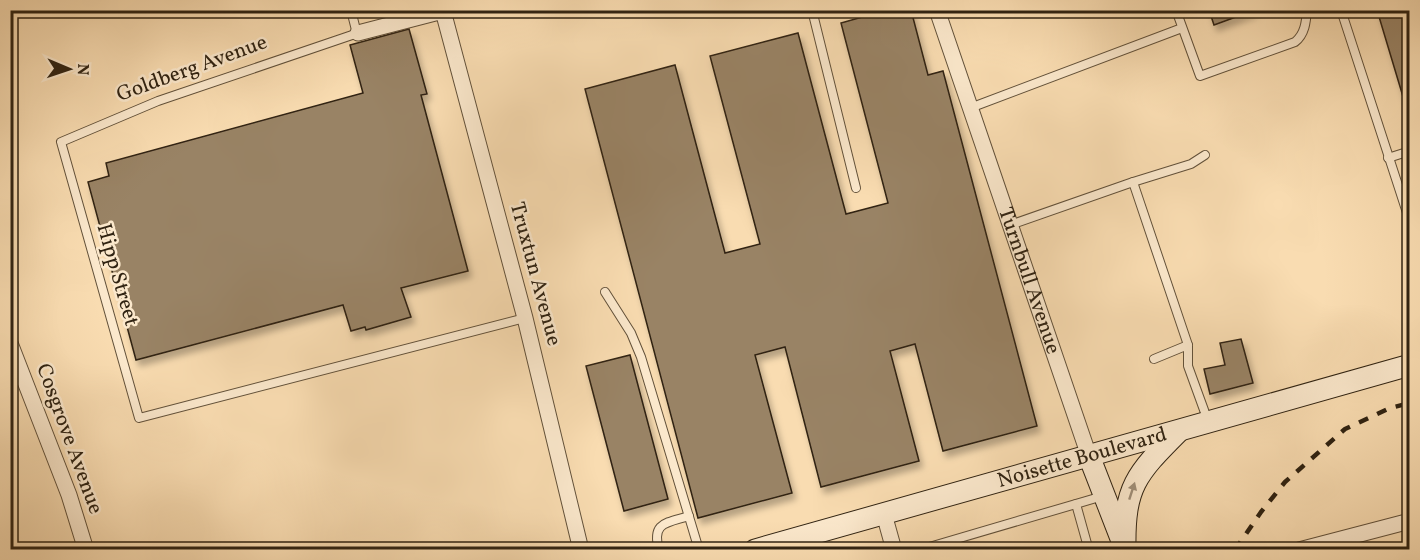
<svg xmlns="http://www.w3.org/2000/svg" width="1420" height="560" font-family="Vollkorn,serif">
<defs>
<filter id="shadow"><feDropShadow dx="3.5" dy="6" stdDeviation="3" flood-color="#0004"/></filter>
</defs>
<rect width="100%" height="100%" fill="#f9dcb1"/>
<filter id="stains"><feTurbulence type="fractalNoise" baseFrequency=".00333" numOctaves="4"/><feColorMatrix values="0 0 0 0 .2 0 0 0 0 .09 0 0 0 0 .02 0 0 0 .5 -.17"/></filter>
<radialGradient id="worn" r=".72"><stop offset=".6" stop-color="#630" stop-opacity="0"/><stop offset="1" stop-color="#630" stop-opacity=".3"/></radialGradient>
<!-- building -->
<g fill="#998365" stroke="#302312" stroke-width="1.5" filter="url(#shadow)">
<polygon points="887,10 911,10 928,75 943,71 1037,426 943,451 915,344 890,351 919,461 821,487 785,347 755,355 792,493 698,518 585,89 675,65 725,253 760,244 710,56 798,33 846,214 888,203 841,23"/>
<polygon points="1209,10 1255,10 1214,25"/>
<polygon points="1377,10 1410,10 1410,120"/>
<polygon points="409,29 427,94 421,95 468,271 401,288 411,317 366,330 365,327 351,331 343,305 136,360 88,182 109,176 106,163 363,93 350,45"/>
<polygon points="1241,339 1253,383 1210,394 1204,369 1225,365 1220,343"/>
<polygon points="630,355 668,499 624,511 586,366"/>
</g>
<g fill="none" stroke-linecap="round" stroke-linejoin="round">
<defs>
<g id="lane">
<polyline points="351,10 357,34"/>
<polyline points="812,10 856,188"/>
<path d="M1176 10 1200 76 1295 42C1305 34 1306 22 1307 10"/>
<polyline points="1341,10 1410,222"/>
<polyline points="358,33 158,101 61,142 139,418 525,318"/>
<polyline points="970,108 1182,28"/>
<polyline points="1388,158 1410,151"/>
<polyline points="1133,182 1191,164 1205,155"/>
<polyline points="1010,225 1133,182 1188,345 1188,366 1208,421"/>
<polyline points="605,292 631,333 641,357 699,550"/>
<polyline points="1154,359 1188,345"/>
<polyline points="1076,504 1088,547 1080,550"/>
<path d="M659 550C651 522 667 523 689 516"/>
<polyline points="919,550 1103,496"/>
</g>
<g id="street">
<path id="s1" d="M937 10 1089 456"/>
<polyline points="358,33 443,11 525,318 581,550"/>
<polyline points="10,343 69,495 86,550"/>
<polyline points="884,514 894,550"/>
<polyline points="1299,550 1410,521"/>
</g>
<g id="secondary">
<polyline points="1089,456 1122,541"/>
<path d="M1125 548C1124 487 1136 474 1178 432"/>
<path id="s2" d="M755 550 1410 365"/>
</g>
</defs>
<!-- lane casing -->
<use href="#lane" stroke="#62513a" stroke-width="10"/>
<!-- street casing -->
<use href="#street" stroke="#62513a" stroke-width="17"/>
<!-- secondary casing -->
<use href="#secondary" stroke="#302312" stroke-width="23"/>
<!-- lane -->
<use href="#lane" stroke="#fbe8cc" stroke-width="8"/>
<!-- street -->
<use href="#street" stroke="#fbe8cc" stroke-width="15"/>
<!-- secondary -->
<use href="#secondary" stroke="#fbe8cc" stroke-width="21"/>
<!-- rail -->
<polyline stroke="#302312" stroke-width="4.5" stroke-dasharray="10 10" stroke-linecap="butt" points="1235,550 1261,512 1285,482 1345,429 1390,408 1410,403"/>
</g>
<!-- one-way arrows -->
<defs><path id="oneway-solid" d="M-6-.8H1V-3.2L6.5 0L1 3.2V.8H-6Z" transform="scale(1.5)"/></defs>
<use fill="#a08f78" href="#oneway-solid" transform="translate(1132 491) rotate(-72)"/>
<g text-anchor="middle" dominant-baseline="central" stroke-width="5" stroke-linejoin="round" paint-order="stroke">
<!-- street labels -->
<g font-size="21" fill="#302312" stroke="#fbe8cc">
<text transform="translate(192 69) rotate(-20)">Goldberg Avenue</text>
<text transform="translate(535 274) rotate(75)">Truxtun Avenue</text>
<text transform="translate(117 275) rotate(74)">Hipp Street</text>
<text stroke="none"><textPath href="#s1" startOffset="286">Turnbull Avenue</textPath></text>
<text transform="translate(69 439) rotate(70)">Cosgrove Avenue</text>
<text stroke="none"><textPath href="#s2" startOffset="340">Noisette Boulevard</textPath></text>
</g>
</g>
<!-- margin -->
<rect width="1420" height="560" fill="none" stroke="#f9dcb1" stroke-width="36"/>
<rect x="12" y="12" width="1396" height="536" fill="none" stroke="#302312" stroke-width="3"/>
<rect x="18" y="18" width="1384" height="524" fill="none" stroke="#302312" stroke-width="1.5"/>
<!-- north arrow -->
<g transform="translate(69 69) rotate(92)" stroke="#fbe8cc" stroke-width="4.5" paint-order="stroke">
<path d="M0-4.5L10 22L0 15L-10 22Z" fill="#302312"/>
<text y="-9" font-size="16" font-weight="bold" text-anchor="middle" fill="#302312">N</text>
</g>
<rect width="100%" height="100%" filter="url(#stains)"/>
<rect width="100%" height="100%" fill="url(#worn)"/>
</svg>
